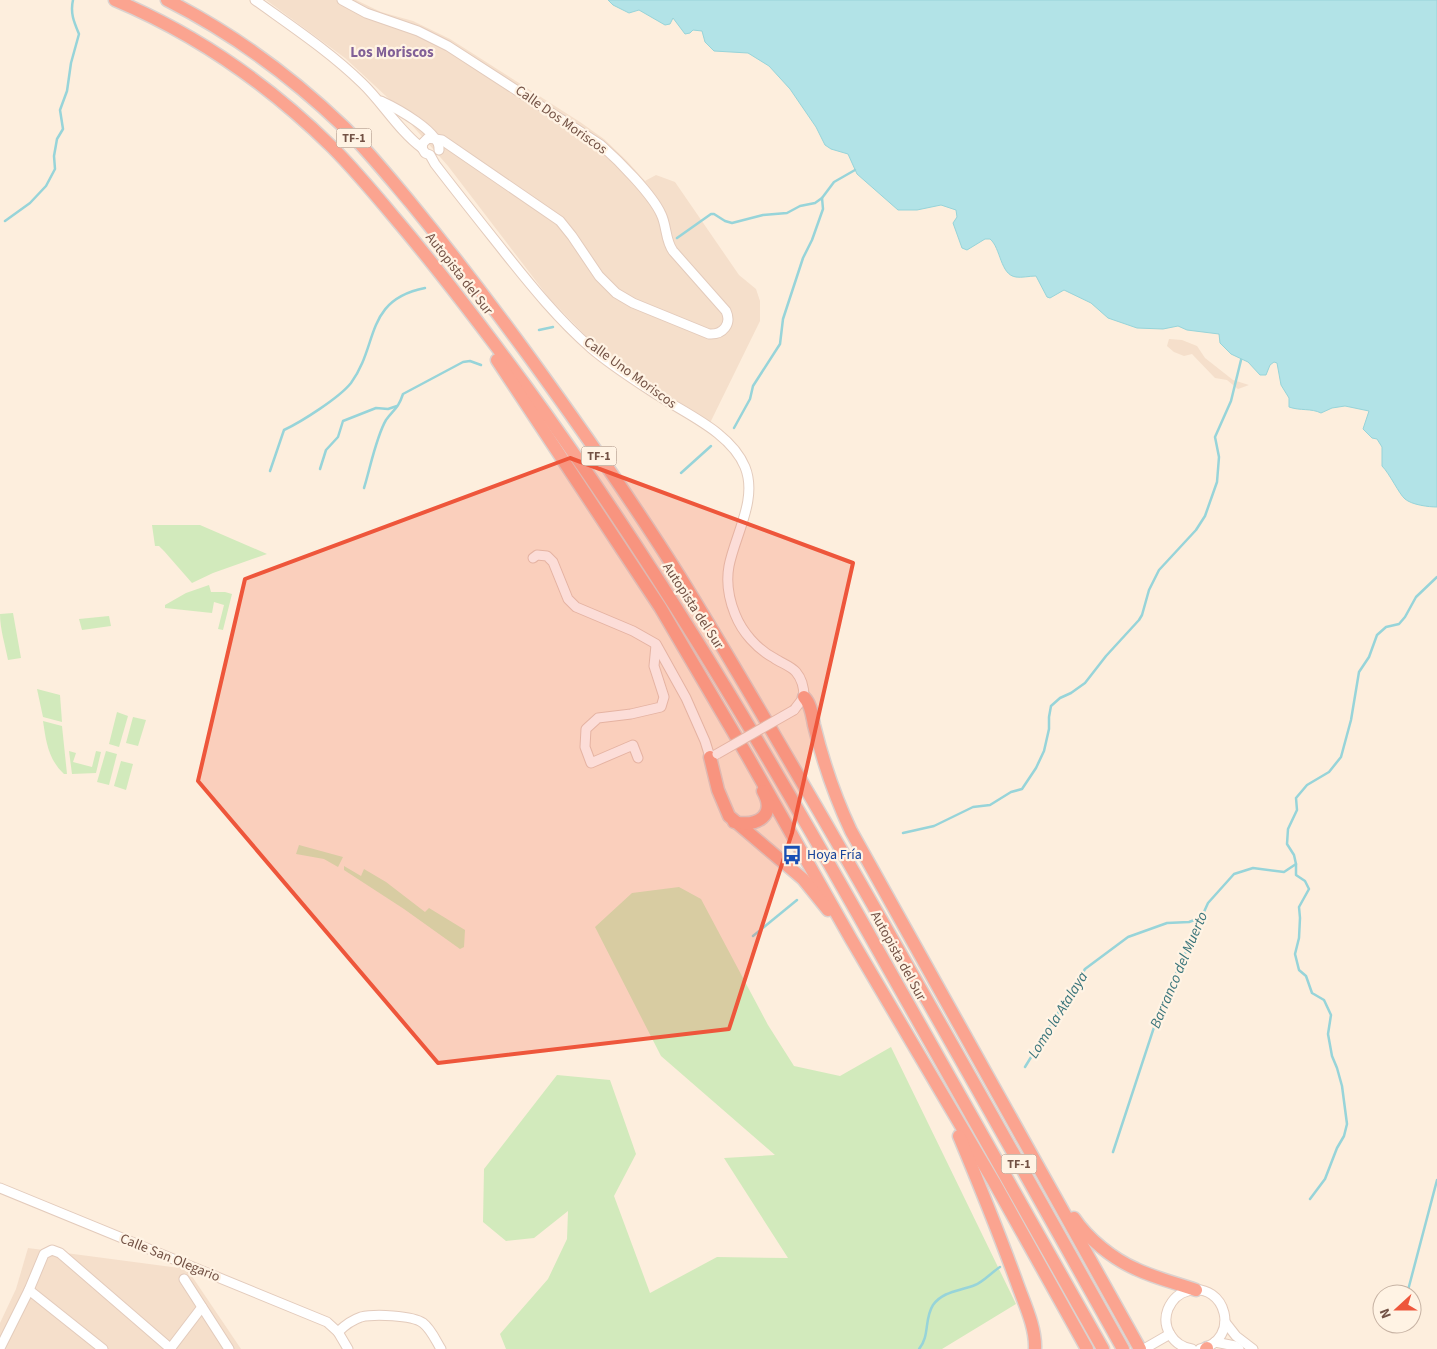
<svg xmlns="http://www.w3.org/2000/svg" width="1437" height="1349" font-family="'Source Sans 3',sans-serif">
<rect width="100%" height="100%" fill="#fdeedd"/>
<!-- residential -->
<g fill="#f5dfcb">
<polygon points="266,0 356,0 381,12 413,21 450,39 580,122 604,139 627,161 645,181 656,175 675,182 739,275 756,289 760,301 760,321 710,423 612,357 585,335 549,298 448,166 388,98 345,58"/>
<polygon points="1169,339 1182,340 1197,346 1205,358 1233,380 1249,385 1238,389 1227,380 1215,378 1192,354 1184,356 1174,352 1167,346"/>
<polygon points="28,1248 187,1269 241,1349 0,1349 0,1323 16,1289"/>
</g>
<!-- green -->
<g fill="#d2eabc">
<polygon points="152,525 200,525 267,554 213,573 192,583 164,551 159,546 155,546"/>
<polygon points="209,585 211,592 225,592 232,594 223,630 218,629 224,605 214,602 212,613 165,608 165,605 186,593"/>
<path d="M13 613 21 658 8 660C5 644 0 629 0 614Z"/>
<polygon points="109,616 111,626 82,630 79,619"/>
<polygon points="37,689 60,695 62,722 43,717"/>
<polygon points="117,712 128,716 119,747 109,744"/>
<polygon points="133,717 146,720 138,746 126,743"/>
<path d="M43 721 62 726 67 774H64C48 759 46 741 43 721Z"/>
<polygon points="69,751 76,753 73,762 92,767 96,751 101,752 96,773 72,774"/>
<polygon points="106,751 117,754 109,785 97,782"/>
<polygon points="121,761 133,764 126,790 114,786"/>
<polygon points="299,845 343,857 338,867 324,859 296,854"/>
<polygon points="344,866 361,876 364,869 386,882 425,912 429,908 465,930 464,947 460,949 404,909 344,870"/>
<polygon points="679,887 701,899 768,1025 794,1066 840,1076 891,1047 1016,1304 942,1349 506,1349 500,1334 548,1279 567,1239 568,1211 534,1238 506,1241 483,1222 484,1169 557,1075 610,1080 636,1154 614,1196 650,1293 717,1257 788,1258 724,1158 775,1155 661,1056 595,927 632,893"/>
</g>
<!-- water -->
<path fill="#b2e3e7" stroke="#97d4d9" d="M608 0H1437V507C1429 507 1412 505 1405 499 1399 494 1390 474 1382 466V447L1377 439 1372 438 1363 429 1369 411 1345 406 1332 408 1321 413C1311 408 1300 411 1289 407V398L1281 385 1277 363 1274 362 1270 365 1266 375H1260L1248 362 1231 354 1220 343 1219 334 1187 330 1178 326 1163 329 1137 328 1108 318 1091 303 1064 290 1050 298 1047 297 1036 276C1029 276 1022 278 1016 277 1000 275 1001 248 990 239H985L967 250 962 248 953 223 957 217 956 210 941 205 917 210H898L857 174 848 154 831 149 825 145 816 127 790 89 769 66 748 53 714 51 705 42 702 31 693 30 690 33 685 34 673 18 670 24 665 25 639 10 629 13 613 5Z"/>
<g fill="none" stroke-linecap="round" stroke-linejoin="round">
<!-- stream -->
<g stroke="#97d4d9" stroke-width="2.5">
<path d="M5 221 30 203 46 186 55 169 54 156 57 139 63 129 60 110 67 91 71 63 79 34C74 22 70 13 73 0"/>
<polyline points="677,238 711,214 714,214 725,221 732,223 763,215 787,213 800,206 815,203 822,198 834,182 855,170"/>
<polyline points="539,330 553,327"/>
<polyline points="734,428 750,399 753,386 780,344 783,319 803,258 812,240 823,209 822,198"/>
<polyline points="320,469 326,450 338,437 343,421 376,408 388,409 397,406"/>
<path d="M270 471 284 430C301 422 339 398 351 383 379 345 364 300 425 288"/>
<polyline points="681,473 711,446"/>
<path d="M364 488C370 469 376 437 386 420 394 409 398 409 403 394L463 362 470 361 481 365"/>
<polyline points="903,833 934,826 973,807 990,805 1011,792 1022,789 1036,768 1044,751 1049,729 1049,717 1051,706 1060,698 1071,693 1085,683 1106,656 1139,620 1142,615 1149,590 1159,570 1196,530 1205,516 1217,482 1219,457 1215,437 1231,401 1241,360"/>
<polyline points="1296,864 1296,875 1305,881 1309,889 1299,907 1300,918 1299,938 1295,954 1299,970 1306,976 1312,993 1324,1000 1331,1015 1328,1034 1332,1056 1337,1068 1342,1086 1347,1124 1344,1136 1337,1148 1325,1179 1310,1199"/>
<polyline points="753,936 797,900"/>
<polyline points="1025,1067 1085,969 1128,937 1167,923 1189,922 1200,918"/>
<polyline points="1113,1152 1160,1009 1208,903 1234,874 1253,868 1284,872 1296,864 1294,855 1287,844 1288,829 1297,810 1296,798 1307,785 1329,772 1341,757 1351,720 1359,672 1369,657 1377,635 1386,627 1399,624 1405,617 1416,597 1437,577"/>
<polyline points="1407,1294 1437,1180"/>
<polyline points="1384,1326 1386,1324"/>
<path d="M919 1349C930 1336 924 1319 933 1305 943 1291 960 1291 975 1285 983 1282 992 1272 1000 1267"/>
</g>
<defs>
<g id="minor">
<path d="M255 0C291 26 329 51 362 83 382 102 399 131 422 148L425 153 430 155 435 164C458 194 482 224 505 253 532 287 559 320 591 348 612 366 636 381 659 396 688 415 731 433 745 467 758 499 735 535 729 566 726 582 729 599 735 614 742 632 757 649 774 658 781 663 791 666 796 672 802 679 804 688 804 697L794 710"/>
<path d="M342 0 366 13 418 31 448 46 601 145C618 160 652 194 661 214 667 226 665 240 673 251L726 311C732 324 723 335 709 334L633 303 616 293 599 276 572 236 560 221 442 140 428 138 423 143 422 148"/>
<path d="M381 101C396 108 441 132 439 150"/>
<polyline points="533,558 537,555 547,556 553,562 568,599 576,607 633,631 656,644 686,698 705,741 710,757 715,755"/>
<polyline points="638,758 633,745 591,763 585,747 586,729 598,718 631,714 661,707 664,697 654,666 656,645"/>
<polyline points="0,1188 327,1322 338,1332 348,1349"/>
<polyline points="184,1279 229,1349"/>
<polyline points="29,1290 103,1349"/>
<polyline points="1225,1322 1236,1336 1253,1349"/>
<path d="M338 1332C345 1325 352 1320 361 1317 374 1314 412 1315 423 1323 431 1329 436 1341 441 1349"/>
<polyline points="1215,1342 1235,1346 1239,1349"/>
<polyline points="0,1348 29,1290 44,1254 52,1250 60,1253 171,1349"/>
<polyline points="170,1349 202,1307"/>
<polyline points="1144,1349 1170,1334"/>
<path d="M1192 1349C1173 1346 1161 1327 1168 1309 1172 1300 1179 1293 1188 1291 1226 1281 1242 1340 1200 1349"/>
</g>
<g id="highway">
<path d="M115 0C196 34 269 85 332 147 354 169 374 193 394 217 440 271 483 328 525 385 648 553 754 731 856 911 938 1057 1020 1203 1103 1349"/>
<path d="M167 0C232 33 291 76 344 127 368 151 389 177 410 202 451 252 490 303 528 355 581 428 632 501 680 577 727 653 772 731 817 808 921 987 1022 1168 1123 1349"/>
<polyline points="497,360 660,607 748,757 851,939 994,1182 1087,1349"/>
<path d="M804 697C811 704 812 715 814 725 823 762 835 797 851 831L1140 1349"/>
<polyline points="710,757 718,790 729,816 803,879 828,910"/>
<path d="M734 822C757 827 777 816 763 791"/>
<path d="M959 1136C979 1184 999 1233 1017 1283 1024 1303 1036 1327 1035 1349"/>
<path d="M1074 1218C1088 1239 1113 1259 1136 1269 1155 1278 1176 1283 1196 1290"/>
<polyline points="1206,1349 1207,1348"/>
</g>
</defs>
<!-- minor casing -->
<use href="#minor" stroke="#e3cbbc" stroke-width="11"/>
<!-- highway casing -->
<use href="#highway" stroke="#dbd2cf" stroke-width="15"/>
<!-- minor -->
<use href="#minor" stroke="#fff" stroke-width="9"/>
<!-- highway -->
<use href="#highway" stroke="#fba490" stroke-width="12"/>
<defs>
<polyline id="minor-bridge" points="717,754 794,710"/>
</defs>
<!-- minor-bridge casing -->
<use href="#minor-bridge" stroke="#e3cbbc" stroke-width="11" stroke-linecap="butt"/>
<!-- minor-bridge -->
<use href="#minor-bridge" stroke="#fff" stroke-width="9"/>
</g>
<!-- marked area -->
<path fill="#ee563b" fill-opacity="0.2" stroke="#ee563b" stroke-width="4" stroke-linejoin="round" d="M570 458 853 563 792 833 729 1029 438 1063 198 781 245 579Z"/>
<!-- icons -->
<defs>
<symbol id="bus-bare" viewBox="-9 -9 18 18"><path d="M-5-6H5V4H4V6H2V4H-2V6H-4V4H-5ZM-3.5-4V0h7V-4ZM-3.5 1.2v1.5H-2V1.2ZM2 1.2v1.5H3.5V1.2Z" fill="#1a4fb4" stroke="#fff3e4" stroke-width="2.5" paint-order="stroke"/></symbol>
</defs>
<g fill-rule="evenodd">
<use href="#bus-bare" x="778" y="841" width="28" height="28"/>
</g>
<g text-anchor="middle" dominant-baseline="central" stroke-width="4.5" stroke-linejoin="round" paint-order="stroke">
<!-- shield labels -->
<g fill="#fff3e4" stroke="#9d8275" stroke-width="1">
<rect x="336.5" y="128.5" width="35" height="19" rx="4"/>
<rect x="581.5" y="446.5" width="35" height="19" rx="4"/>
<rect x="1001.5" y="1154.5" width="35" height="19" rx="4"/>
</g>
<g font-size="12" font-weight="bold" fill="#735245">
<text x="354" y="138">TF-1</text>
<text x="599" y="456">TF-1</text>
<text x="1019" y="1164">TF-1</text>
</g>
<!-- street labels -->
<g font-size="14" fill="#735245" stroke="#fff3e4">
<text transform="translate(561 120) rotate(35)">Calle Dos Moriscos</text>
<text transform="translate(459 274) rotate(52)">Autopista del Sur</text>
<text transform="translate(630 373) rotate(36)">Calle Uno Moriscos</text>
<text transform="translate(693 606) rotate(57)">Autopista del Sur</text>
<text transform="translate(898 956) rotate(61)">Autopista del Sur</text>
<text transform="translate(170 1258) rotate(22)">Calle San Olegario</text>
</g>
<!-- transit labels -->
<g font-size="14" fill="#164399" stroke="#fff3e4" text-anchor="start">
<text x="807" y="855">Hoya Fría</text>
</g>
<!-- neighbourhood labels -->
<g font-size="15" font-weight="bold" fill="#816097" stroke="#fff3e4">
<text x="392" y="52">Los Moriscos</text>
</g>
<!-- water labels -->
<g font-size="15" font-style="italic" fill="#39747a" stroke="#fff3e4">
<text transform="translate(1179 970) rotate(-67)">Barranco del Muerto</text>
<text transform="translate(1058 1015) rotate(-58)">Lomo la Atalaya</text>
</g>
</g>
<!-- north arrow -->
<g transform="translate(1397 1309) rotate(249)"><circle r="24" fill="#fff3e4" stroke="#c7b3a4"/>
<path d="M0-4L9 19L0 12L-9 19Z" fill="#ee563b"/>
<text y="-8" font-size="14" font-weight="bold" text-anchor="middle" fill="#735245">N</text>
</g>
</svg>
